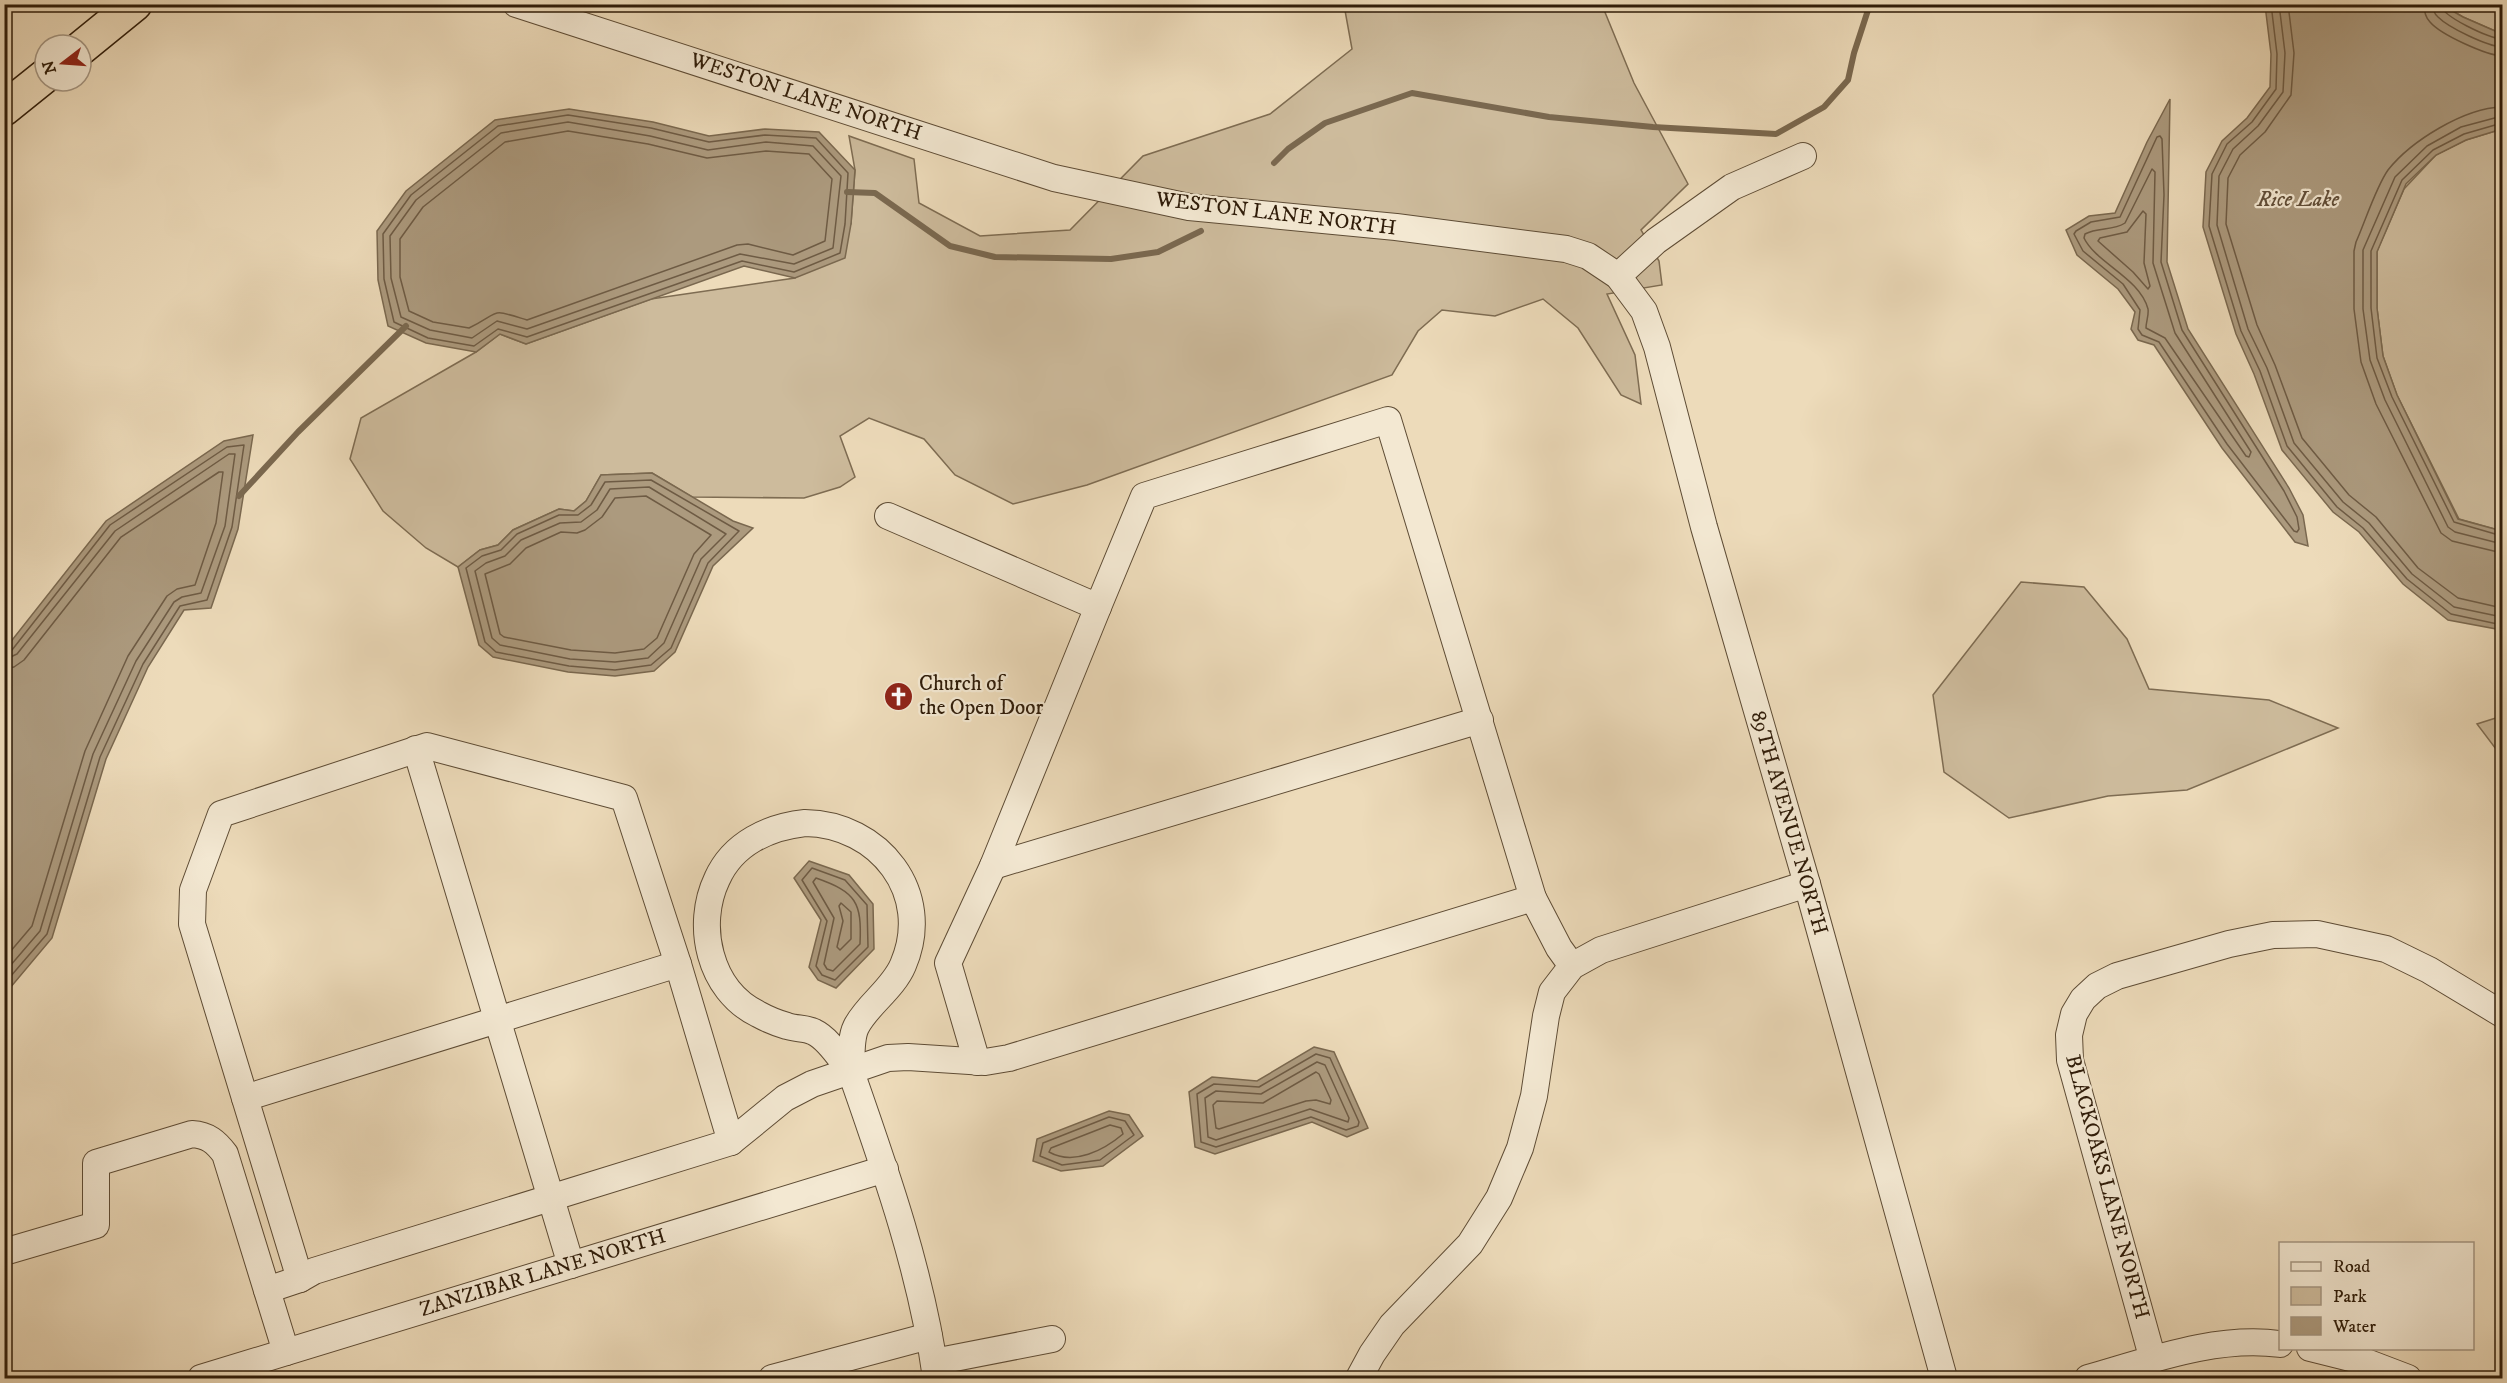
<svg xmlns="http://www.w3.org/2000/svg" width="2507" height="1383" font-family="'IM FELL DW Pica',serif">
<rect width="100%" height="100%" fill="#eddbba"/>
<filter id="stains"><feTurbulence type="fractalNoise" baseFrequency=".00333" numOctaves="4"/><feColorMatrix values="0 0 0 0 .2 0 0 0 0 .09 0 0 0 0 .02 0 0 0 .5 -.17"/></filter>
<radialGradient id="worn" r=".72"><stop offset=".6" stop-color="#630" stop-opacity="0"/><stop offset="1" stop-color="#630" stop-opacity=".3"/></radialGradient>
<!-- green -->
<g fill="#cdbb9c" stroke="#7e6c52" stroke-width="1.5">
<polygon points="1344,5 1602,5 1634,83 1688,184 1641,230 1659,261 1662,285 1607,294 1635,355 1641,404 1621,395 1578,328 1543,299 1495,316 1442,310 1418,331 1392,375 1087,485 1013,504 955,475 924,439 869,418 840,436 855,477 840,487 804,498 692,497 652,473 601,475 586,501 574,511 559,509 513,530 498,545 480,550 458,567 426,548 383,511 350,459 361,418 476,352 500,334 526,344 651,299 795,278 851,224 855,170 849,136 914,159 919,203 980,236 1070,230 1143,156 1270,114 1352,49"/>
<polygon points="2442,5 2502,5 2502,34 2463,17"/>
<polygon points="2502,129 2502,531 2459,519 2397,395 2383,356 2377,308 2377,251 2404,189 2436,155 2466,140"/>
<polygon points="2021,582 2084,587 2127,639 2149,689 2269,700 2338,728 2187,790 2108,796 2009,818 1944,772 1933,695"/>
<polygon points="2502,716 2502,757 2477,724"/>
</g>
<!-- water -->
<g fill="#ac9a7e" stroke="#7a684f" stroke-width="1.5">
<polygon points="2265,5 2442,5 2463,17 2502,34 2502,129 2466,140 2436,155 2406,184 2377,252 2377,308 2383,356 2397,395 2458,519 2502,531 2502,630 2448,620 2403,584 2359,532 2333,512 2282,450 2254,374 2236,334 2203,227 2206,172 2222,141 2247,118 2270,87 2271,54"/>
<polygon points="2170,99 2167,262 2188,329 2289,488 2303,515 2308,546 2295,542 2222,448 2154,345 2138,340 2131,329 2135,312 2118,289 2077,255 2066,230 2089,216 2115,213 2147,142"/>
<polygon points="569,109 653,122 709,136 765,129 819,132 855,170 851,224 845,258 795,278 744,266 526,344 500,334 476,352 426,343 388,326 378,280 377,231 406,191 495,120"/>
<polygon points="253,435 238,529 211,608 184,610 148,667 106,759 52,938 5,994 5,649 106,521 224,441"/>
<polygon points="652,473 733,521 753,528 713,566 675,652 654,671 615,676 568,672 493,657 479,645 458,567 480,550 498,545 513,530 559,509 574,511 586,501 601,475"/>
<polygon points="809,861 849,875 873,904 874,949 836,988 818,980 809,967 821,920 794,878"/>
<polygon points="1314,1047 1334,1052 1368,1128 1347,1137 1312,1122 1215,1154 1195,1147 1189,1092 1212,1077 1257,1081"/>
<polygon points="1109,1111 1129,1115 1143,1136 1103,1166 1061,1171 1033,1161 1037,1139"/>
</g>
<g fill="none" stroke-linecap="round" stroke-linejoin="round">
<!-- shore -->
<g stroke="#6e5b44" stroke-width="1.5">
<polyline points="2271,4 2277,54 2276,89 2252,122 2227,144 2212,174 2209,226 2241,331 2260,371 2287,446 2337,507 2363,528 2407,579 2451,614 2502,625"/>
<polyline points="2279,4 2285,53 2283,92 2258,126 2233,149 2219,176 2217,225 2248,329 2267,368 2294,443 2343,502 2369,523 2412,574 2454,607 2502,617"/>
<polyline points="2288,4 2294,53 2291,95 2265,132 2240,155 2228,178 2226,224 2257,325 2275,365 2302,438 2349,495 2376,517 2418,568 2458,598 2502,608"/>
<path d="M2424 4C2424 11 2425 17 2430 22 2441 35 2486 55 2502 56"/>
<path d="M2433 4C2433 10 2434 14 2438 17 2449 28 2487 46 2502 47"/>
<path d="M2440 4C2442 17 2489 38 2502 39"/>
<path d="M2502 107C2464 108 2411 141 2388 170 2376 187 2365 222 2356 242L2354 251V309L2361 362 2376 404 2441 533 2452 541 2502 553"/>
<polygon points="568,115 651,128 709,142 765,135 816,138 848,173 845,224 840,253 794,272 742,261 527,337 498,329 474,346 428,338 394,322 384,279 383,234 411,195 498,126"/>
<polyline points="2502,116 2461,127 2427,146 2395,177 2363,250 2363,309 2370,360 2385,400 2448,527 2455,532 2502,544"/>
<polygon points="568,122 650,136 708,150 766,142 813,146 841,176 833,248 794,264 740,254 527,329 497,321 472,338 430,330 401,317 391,278 390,236 416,200 501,133"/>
<polyline points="2502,123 2464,134 2433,150 2402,180 2371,251 2371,308 2377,358 2392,397 2454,522 2502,536"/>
<path d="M568 131 648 144 707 158 766 151 809 154 832 179 825 241 793 255 748 244 737 245 527 320C488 308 503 311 469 328L433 322 409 311 400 277V239L423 207 505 142Z"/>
<polygon points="2157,137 2160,136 2162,139 2164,195 2161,262 2182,330 2284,491 2297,517 2299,529 2297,532 2294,531 2227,444 2159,342 2142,335 2138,329 2140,310 2123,284 2083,251 2074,234 2076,231 2091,222 2120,217"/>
<path d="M2152 169 2155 172 2153 263 2175 333 2251 452 2249 457 2246 456 2165 338 2146 328C2146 322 2149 315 2148 309 2140 278 2096 263 2084 238L2085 234C2098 227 2113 231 2125 223Z"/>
<polygon points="2143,211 2146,214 2144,263 2150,286 2148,289 2133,272 2098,241 2100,238 2127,232"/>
<polygon points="651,480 739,531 708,563 671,648 651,665 615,670 569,666 496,652 485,642 466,568 482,556 501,550 517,534 559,515 578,515 591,505 605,482"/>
<polygon points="649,487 726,534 701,559 664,643 648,658 615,662 570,659 500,645 492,638 475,571 486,563 505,556 521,540 560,523 581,522 597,510 610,489"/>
<polygon points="646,496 711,535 694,554 657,638 644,649 615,653 571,650 504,637 500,634 485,574 510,564 526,548 561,532 577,533 585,530 602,517 615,498"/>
<polyline points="4,652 12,650 110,525 227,447 244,445 232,527 207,600 180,606 143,664 100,757 47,934 4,984"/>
<polyline points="4,660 17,654 115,531 229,454 235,454 225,526 201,593 182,597 174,602 136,661 93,754 40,931 4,973"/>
<polyline points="4,669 14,667 24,660 121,537 219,472 223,472 216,523 195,585 177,589 167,596 128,656 85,751 32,926 4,959"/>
<polygon points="812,868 845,880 867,905 868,947 835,980 822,975 816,966 827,921 802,880"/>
<path d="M816 878C856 892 862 902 860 944L833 971 827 969 824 964 834 918 813 882Z"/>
<polygon points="841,903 851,912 851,939 840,950 837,947 843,921 839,906"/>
<polygon points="1316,1054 1330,1058 1359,1122 1358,1126 1346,1130 1311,1117 1216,1147 1201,1142 1197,1094 1214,1084 1259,1087"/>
<polygon points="1317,1062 1325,1065 1349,1118 1348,1122 1310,1109 1216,1140 1208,1137 1205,1098 1216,1091 1261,1094"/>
<polygon points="1316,1072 1319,1074 1331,1100 1330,1104 1316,1100 1306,1101 1219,1129 1216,1128 1213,1105 1217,1101 1263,1103"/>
<polygon points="1109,1117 1125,1121 1134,1135 1100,1160 1062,1165 1040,1156 1043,1143"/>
<path d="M1110 1125 1121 1128 1123 1134C1104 1150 1074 1166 1049 1152L1051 1148Z"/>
</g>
<!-- stream -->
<g stroke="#7a684f" stroke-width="6">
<polyline points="1274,163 1288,149 1325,123 1412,93 1549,117 1653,127 1776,134 1824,107 1848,80 1854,53 1870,4"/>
<polyline points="847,192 875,193 950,246 995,257 1111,259 1158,252 1201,231"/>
<polyline points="239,496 298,432 406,326"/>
</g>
<defs>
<g id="minor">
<polyline points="516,4 1054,178 1189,207 1396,227 1566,249 1588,256 1618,276 1644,311 1657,347 1704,527 1807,884 1944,1378"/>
<polyline points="1618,276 1656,241 1732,187 1803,156"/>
<polyline points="888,516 1098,607 1144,496 1388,420 1533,898"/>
<polyline points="416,749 571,1265"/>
<path d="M805 823C879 824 934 893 903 965 893 989 866 1006 856 1027 850 1039 852 1059 851 1072 841 1060 829 1039 814 1032 806 1028 796 1029 787 1026 777 1023 767 1019 758 1014 709 990 695 925 717 879 733 843 769 827 805 823Z"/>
<polyline points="993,866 1480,720"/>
<polyline points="977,1062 948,963 993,866 1098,607"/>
<path d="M851 1072C886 1172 922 1274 936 1378"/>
<polyline points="245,1098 678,964"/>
<path d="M4 1252 96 1225V1163L192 1134C208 1135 216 1142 225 1154L286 1352"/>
<polyline points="300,1279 192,924 193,890 221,814 427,746 624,798 678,964 731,1142"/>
<polyline points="267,1290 300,1279 314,1271 731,1142 785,1098 812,1084 888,1058 908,1057 985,1062 1009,1058 1533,898 1559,948 1572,966"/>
<polyline points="2310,1348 2366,1362 2408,1378"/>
<polyline points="2153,1360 2070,1060 2069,1035 2074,1014 2083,999 2097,986 2117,976 2229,944 2273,935 2317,934 2386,949 2429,970 2502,1014"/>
<polyline points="934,1362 1052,1339"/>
<polyline points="201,1378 885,1169"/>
<polyline points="772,1378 929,1336"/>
<polyline points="1359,1378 1372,1354 1392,1325 1470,1244 1499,1198 1520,1148 1534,1096 1546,1016 1552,992 1572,966 1601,950 1807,884"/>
<path d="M2088 1378C2148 1361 2217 1335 2280 1344"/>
</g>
<g id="highway">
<polyline points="81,48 135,4"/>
<polyline points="4,109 45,76"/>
</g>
</defs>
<!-- minor casing -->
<use href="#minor" stroke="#5e4c35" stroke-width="28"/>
<!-- highway casing -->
<use href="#highway" stroke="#2f1c09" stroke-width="36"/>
<!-- minor -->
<use href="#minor" stroke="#f3e8d2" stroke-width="26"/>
<!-- highway -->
<use href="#highway" stroke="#eddbba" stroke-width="33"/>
</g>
<!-- icons -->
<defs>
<symbol id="church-disc" viewBox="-11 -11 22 22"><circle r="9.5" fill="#8f2418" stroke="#f3e8d2"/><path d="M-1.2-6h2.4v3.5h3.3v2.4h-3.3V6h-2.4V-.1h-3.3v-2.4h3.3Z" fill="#fff"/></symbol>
</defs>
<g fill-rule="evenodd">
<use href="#church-disc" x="882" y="680" width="33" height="33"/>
</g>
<g text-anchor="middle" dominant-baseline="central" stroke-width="4.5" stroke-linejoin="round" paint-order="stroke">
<!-- street labels -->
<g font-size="21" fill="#2f1c09" stroke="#f3e8d2">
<text transform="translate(806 97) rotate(18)">WESTON LANE NORTH</text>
<text transform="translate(1276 214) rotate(7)">WESTON LANE NORTH</text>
<text transform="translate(1789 823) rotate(74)">89TH AVENUE NORTH</text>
<text transform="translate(2107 1187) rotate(75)">BLACKOAKS LANE NORTH</text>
<text transform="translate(543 1273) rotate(-17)">ZANZIBAR LANE NORTH</text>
</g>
<!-- poi labels -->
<g font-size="21" fill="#2f1c09" stroke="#f3e8d2" text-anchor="start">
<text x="919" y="684">Church of<tspan x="919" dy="24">the Open Door</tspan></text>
</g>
<!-- water labels -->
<g font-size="22" font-style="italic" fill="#614e38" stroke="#f3e8d2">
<text x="2298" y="199">Rice Lake</text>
</g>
</g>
<!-- margin -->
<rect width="2507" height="1383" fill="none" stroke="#eddbba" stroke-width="24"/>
<rect x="6" y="6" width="2495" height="1371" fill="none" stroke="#2f1c09" stroke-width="3"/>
<rect x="12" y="12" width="2483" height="1359" fill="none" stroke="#2f1c09" stroke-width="1.5"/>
<!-- legend -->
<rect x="2279" y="1242" width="195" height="108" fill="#f3e8d2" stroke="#a59682" stroke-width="1.5"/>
<rect x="2291" y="1262" width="30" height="9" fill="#f3e8d2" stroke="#a59682" stroke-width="1.5"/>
<text x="2333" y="1272" font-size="18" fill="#2f1c09">Road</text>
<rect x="2291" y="1287" width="30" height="18" fill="#cdbb9c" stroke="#a59682" stroke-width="1.5"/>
<text x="2333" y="1302" font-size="18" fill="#2f1c09">Park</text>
<rect x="2291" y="1317" width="30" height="18" fill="#ac9a7e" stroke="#a59682" stroke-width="1.5"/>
<text x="2333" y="1332" font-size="18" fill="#2f1c09">Water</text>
<!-- north arrow -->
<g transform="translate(63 63) rotate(253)"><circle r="28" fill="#f3e8d2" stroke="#a59682" stroke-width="1.5"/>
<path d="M0-4.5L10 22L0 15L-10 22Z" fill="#8f2418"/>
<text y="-9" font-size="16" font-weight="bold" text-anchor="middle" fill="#2f1c09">N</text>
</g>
<rect width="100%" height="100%" filter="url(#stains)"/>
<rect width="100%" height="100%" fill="url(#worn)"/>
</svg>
